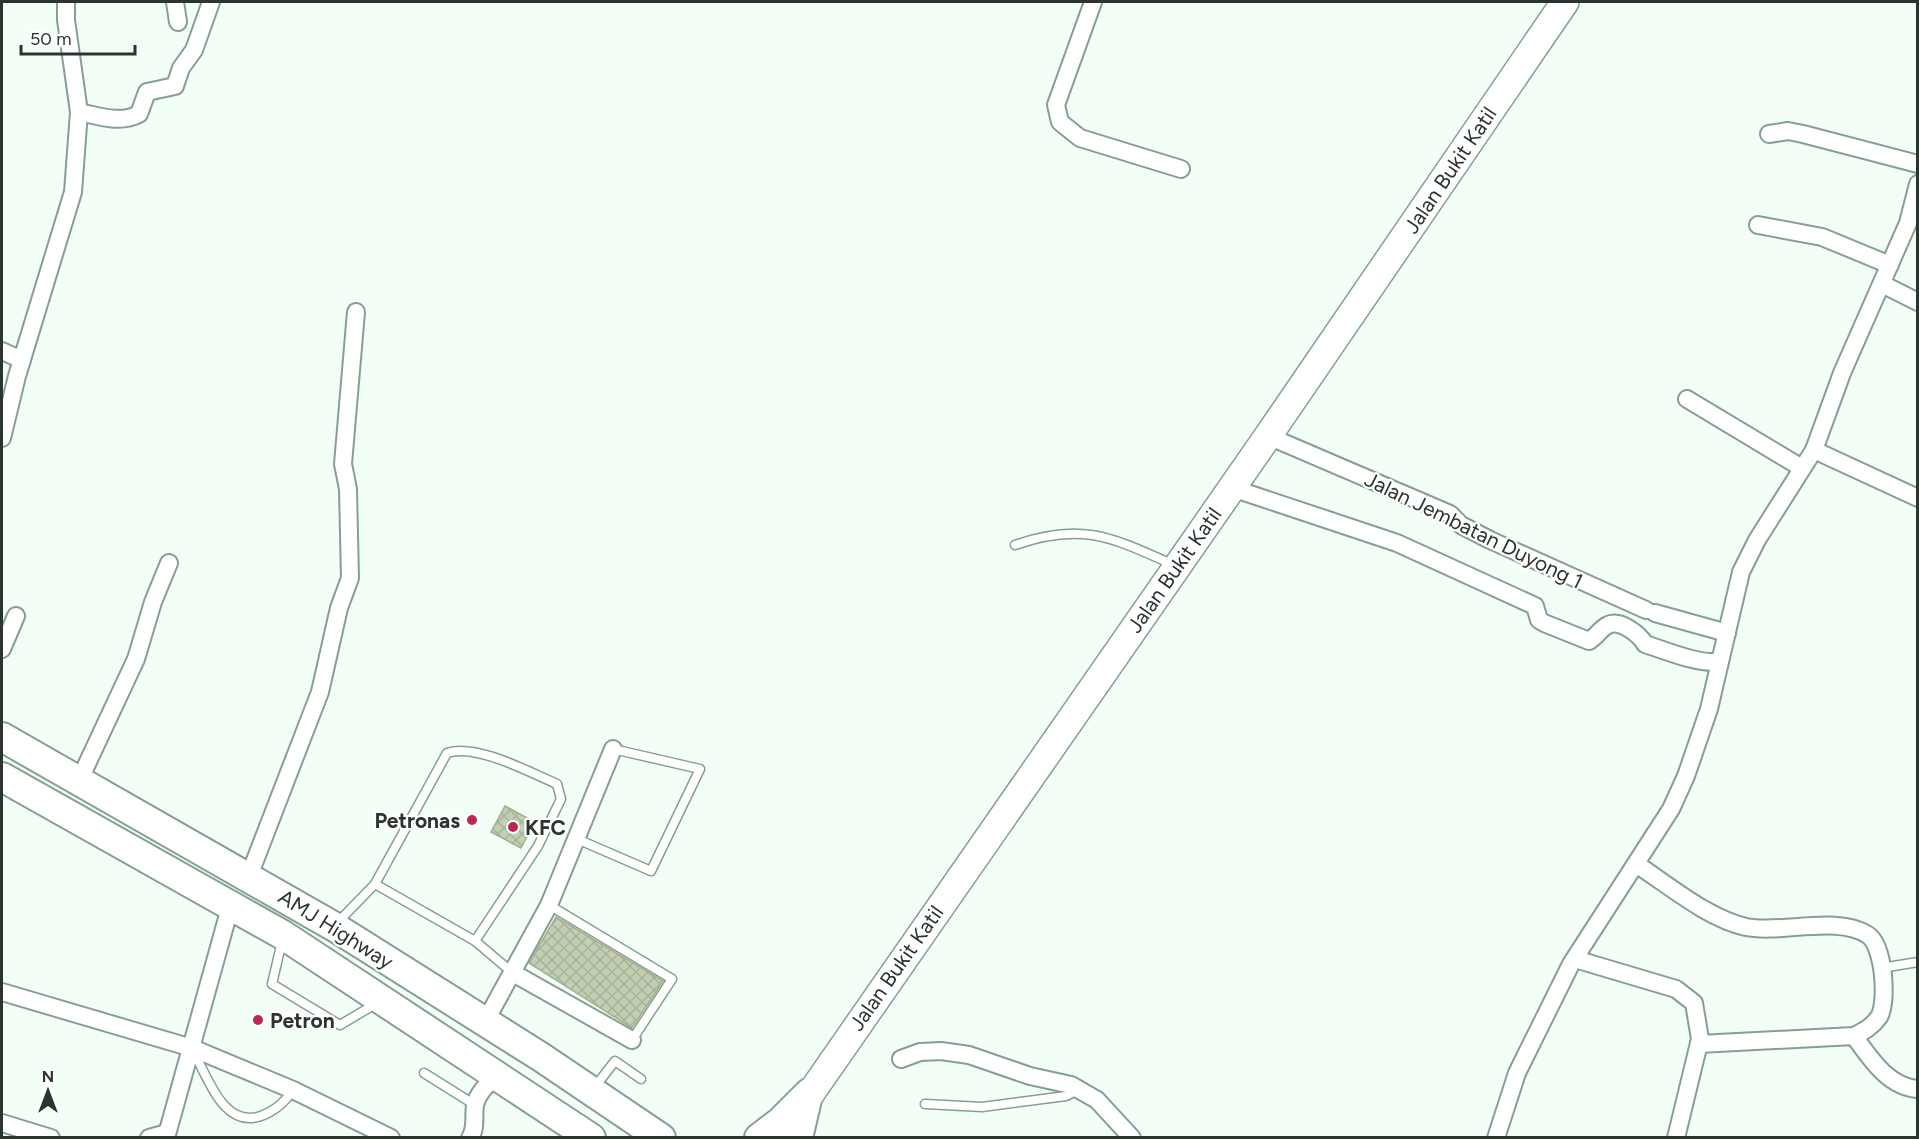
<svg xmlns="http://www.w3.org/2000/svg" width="1919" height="1139" font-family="Figtree,sans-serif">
<defs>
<pattern id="building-cross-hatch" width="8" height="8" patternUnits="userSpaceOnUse" patternTransform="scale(1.5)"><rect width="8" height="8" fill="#c3cfb2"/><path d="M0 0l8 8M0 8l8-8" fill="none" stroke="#a8b299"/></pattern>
</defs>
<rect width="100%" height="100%" fill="#f3fff6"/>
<!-- building -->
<g fill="url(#building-cross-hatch)" stroke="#a3af93" stroke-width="1.5">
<polygon points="505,806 535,822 521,848 491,832"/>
<polygon points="556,917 663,981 632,1028 529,963"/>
</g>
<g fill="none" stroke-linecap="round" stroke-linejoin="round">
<defs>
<g id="service">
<path d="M1015 545C1082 521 1113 538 1174 565"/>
<polyline points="577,839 651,871 700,769 613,749"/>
<path d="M375 884 447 753C476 743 529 772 557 784L561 799 538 846 475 941"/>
<polyline points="549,905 672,979 632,1040"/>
<polyline points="336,924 375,884 475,941 513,973"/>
<polyline points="282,941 272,984 340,1025 377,1003"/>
<polyline points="1881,968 1918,962"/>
<path d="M193 1051C208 1077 223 1129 261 1116 275 1111 285 1102 293 1090"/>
<polyline points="424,1073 475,1105"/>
<polyline points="594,1088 615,1061 641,1079"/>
<polyline points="925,1104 982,1107 1066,1096 1078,1090"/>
</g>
<g id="minor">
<polyline points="175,2 178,22"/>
<polyline points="1093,2 1056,105 1060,122 1080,138 1181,169"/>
<path d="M79 112C99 116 120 124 139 114L147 92 175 86 181 68 194 50 211 2"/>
<polyline points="1769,134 1788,131 1803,134 1918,164"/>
<polyline points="1758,225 1822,237 1890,265"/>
<polyline points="1882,284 1918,302"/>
<polyline points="2,351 22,360"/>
<polyline points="1687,399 1802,468"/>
<polyline points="1268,436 1450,514 1461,525 1490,540 1646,610"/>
<polyline points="2,438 17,376 73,192 79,112 66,20 66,2"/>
<polyline points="1814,450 1918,498"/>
<path d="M1232 488 1397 543 1535 606 1539 620 1544 623 1589 641C1596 637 1601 628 1608 625 1620 619 1639 634 1645 644 1664 650 1702 666 1720 661"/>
<polyline points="1655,613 1727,633"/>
<polyline points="2,649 16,616"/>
<polyline points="79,781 136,659 153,602 169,563"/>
<path d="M1636 864C1670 886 1707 918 1746 927 1781 934 1838 915 1868 935 1884 946 1888 1002 1879 1017 1872 1027 1864 1031 1854 1036"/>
<polyline points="249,876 320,692 339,608 350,578 348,489 343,464 356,312"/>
<polyline points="1575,959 1676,989 1694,1003 1700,1039 1676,1138"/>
<polyline points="513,973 632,1040"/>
<polyline points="2,992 192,1048 293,1090 391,1138"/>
<polyline points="485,1022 549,905 613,749"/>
<path d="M1699 1044 1854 1036C1870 1058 1888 1087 1918 1089"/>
<polyline points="901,1059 920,1052 941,1051 969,1055 1030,1076 1071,1085 1097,1100 1132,1138"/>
<polyline points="2,1123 51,1138"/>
<polyline points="149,1138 167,1133"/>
<polyline points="166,1138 231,904"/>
<path d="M470 1138C477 1127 473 1116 475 1105 478 1092 489 1083 498 1074"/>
<polyline points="1496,1138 1517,1073 1571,964 1671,809 1686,776 1709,709 1741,572 1757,540 1814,450 1842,373 1908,223 1918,184"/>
</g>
<polyline id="primary" points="797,1113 1268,436 1565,2"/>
<g id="trunk">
<polyline points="2,737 333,926 541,1057 661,1138"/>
<polyline points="2,777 283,935 591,1138"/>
<polyline points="759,1138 780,1122 809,1093"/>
<polyline points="798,1138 808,1095"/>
</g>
</defs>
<!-- service casing -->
<use href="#service" stroke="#85a18e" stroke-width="11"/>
<!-- minor casing -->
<use href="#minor" stroke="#85a18e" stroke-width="20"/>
<!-- primary casing -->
<use href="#primary" stroke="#85a18e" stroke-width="30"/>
<!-- trunk casing -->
<use href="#trunk" stroke="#85a18e" stroke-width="32"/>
<!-- service -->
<use href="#service" stroke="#fff" stroke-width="8"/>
<!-- minor -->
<use href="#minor" stroke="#fff" stroke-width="16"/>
<!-- primary -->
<use href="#primary" stroke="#fff" stroke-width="27"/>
<!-- trunk -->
<use href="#trunk" stroke="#fff" stroke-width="28"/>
</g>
<!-- markers -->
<g fill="#b82850" stroke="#fff" stroke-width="2">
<circle cx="472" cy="820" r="6"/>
<circle cx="513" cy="827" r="6"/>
<circle cx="258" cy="1020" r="6"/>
</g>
<g text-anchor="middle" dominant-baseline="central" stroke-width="4.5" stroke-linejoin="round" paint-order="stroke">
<!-- street labels -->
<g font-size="21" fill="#2a352d" stroke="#fff">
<text transform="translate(1450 170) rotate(-56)">Jalan Bukit Katil</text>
<text transform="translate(1474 530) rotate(26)">Jalan Jembatan Duyong 1</text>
<text transform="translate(1174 570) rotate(-55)">Jalan Bukit Katil</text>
<text transform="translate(336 929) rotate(32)">AMJ Highway</text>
<text transform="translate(896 968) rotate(-55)">Jalan Bukit Katil</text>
</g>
<!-- poi labels -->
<g font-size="21" font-weight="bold" fill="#2a352d" stroke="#fff" text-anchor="start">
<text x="460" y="820" text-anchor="end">Petronas</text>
<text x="525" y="827">KFC</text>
<text x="270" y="1020">Petron</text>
</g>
</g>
<!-- border -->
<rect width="1919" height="1139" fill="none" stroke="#2a352d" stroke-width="6"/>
<!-- north arrow -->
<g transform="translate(48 1091)" stroke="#ffffff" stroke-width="4.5" paint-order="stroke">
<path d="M0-4.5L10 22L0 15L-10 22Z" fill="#2a352d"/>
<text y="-9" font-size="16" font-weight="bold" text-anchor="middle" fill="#2a352d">N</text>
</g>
<!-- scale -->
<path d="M21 45v9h114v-9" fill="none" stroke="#2a352d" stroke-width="3"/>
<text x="30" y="45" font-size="18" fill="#2a352d" stroke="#ffffff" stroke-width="4.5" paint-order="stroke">50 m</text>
</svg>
